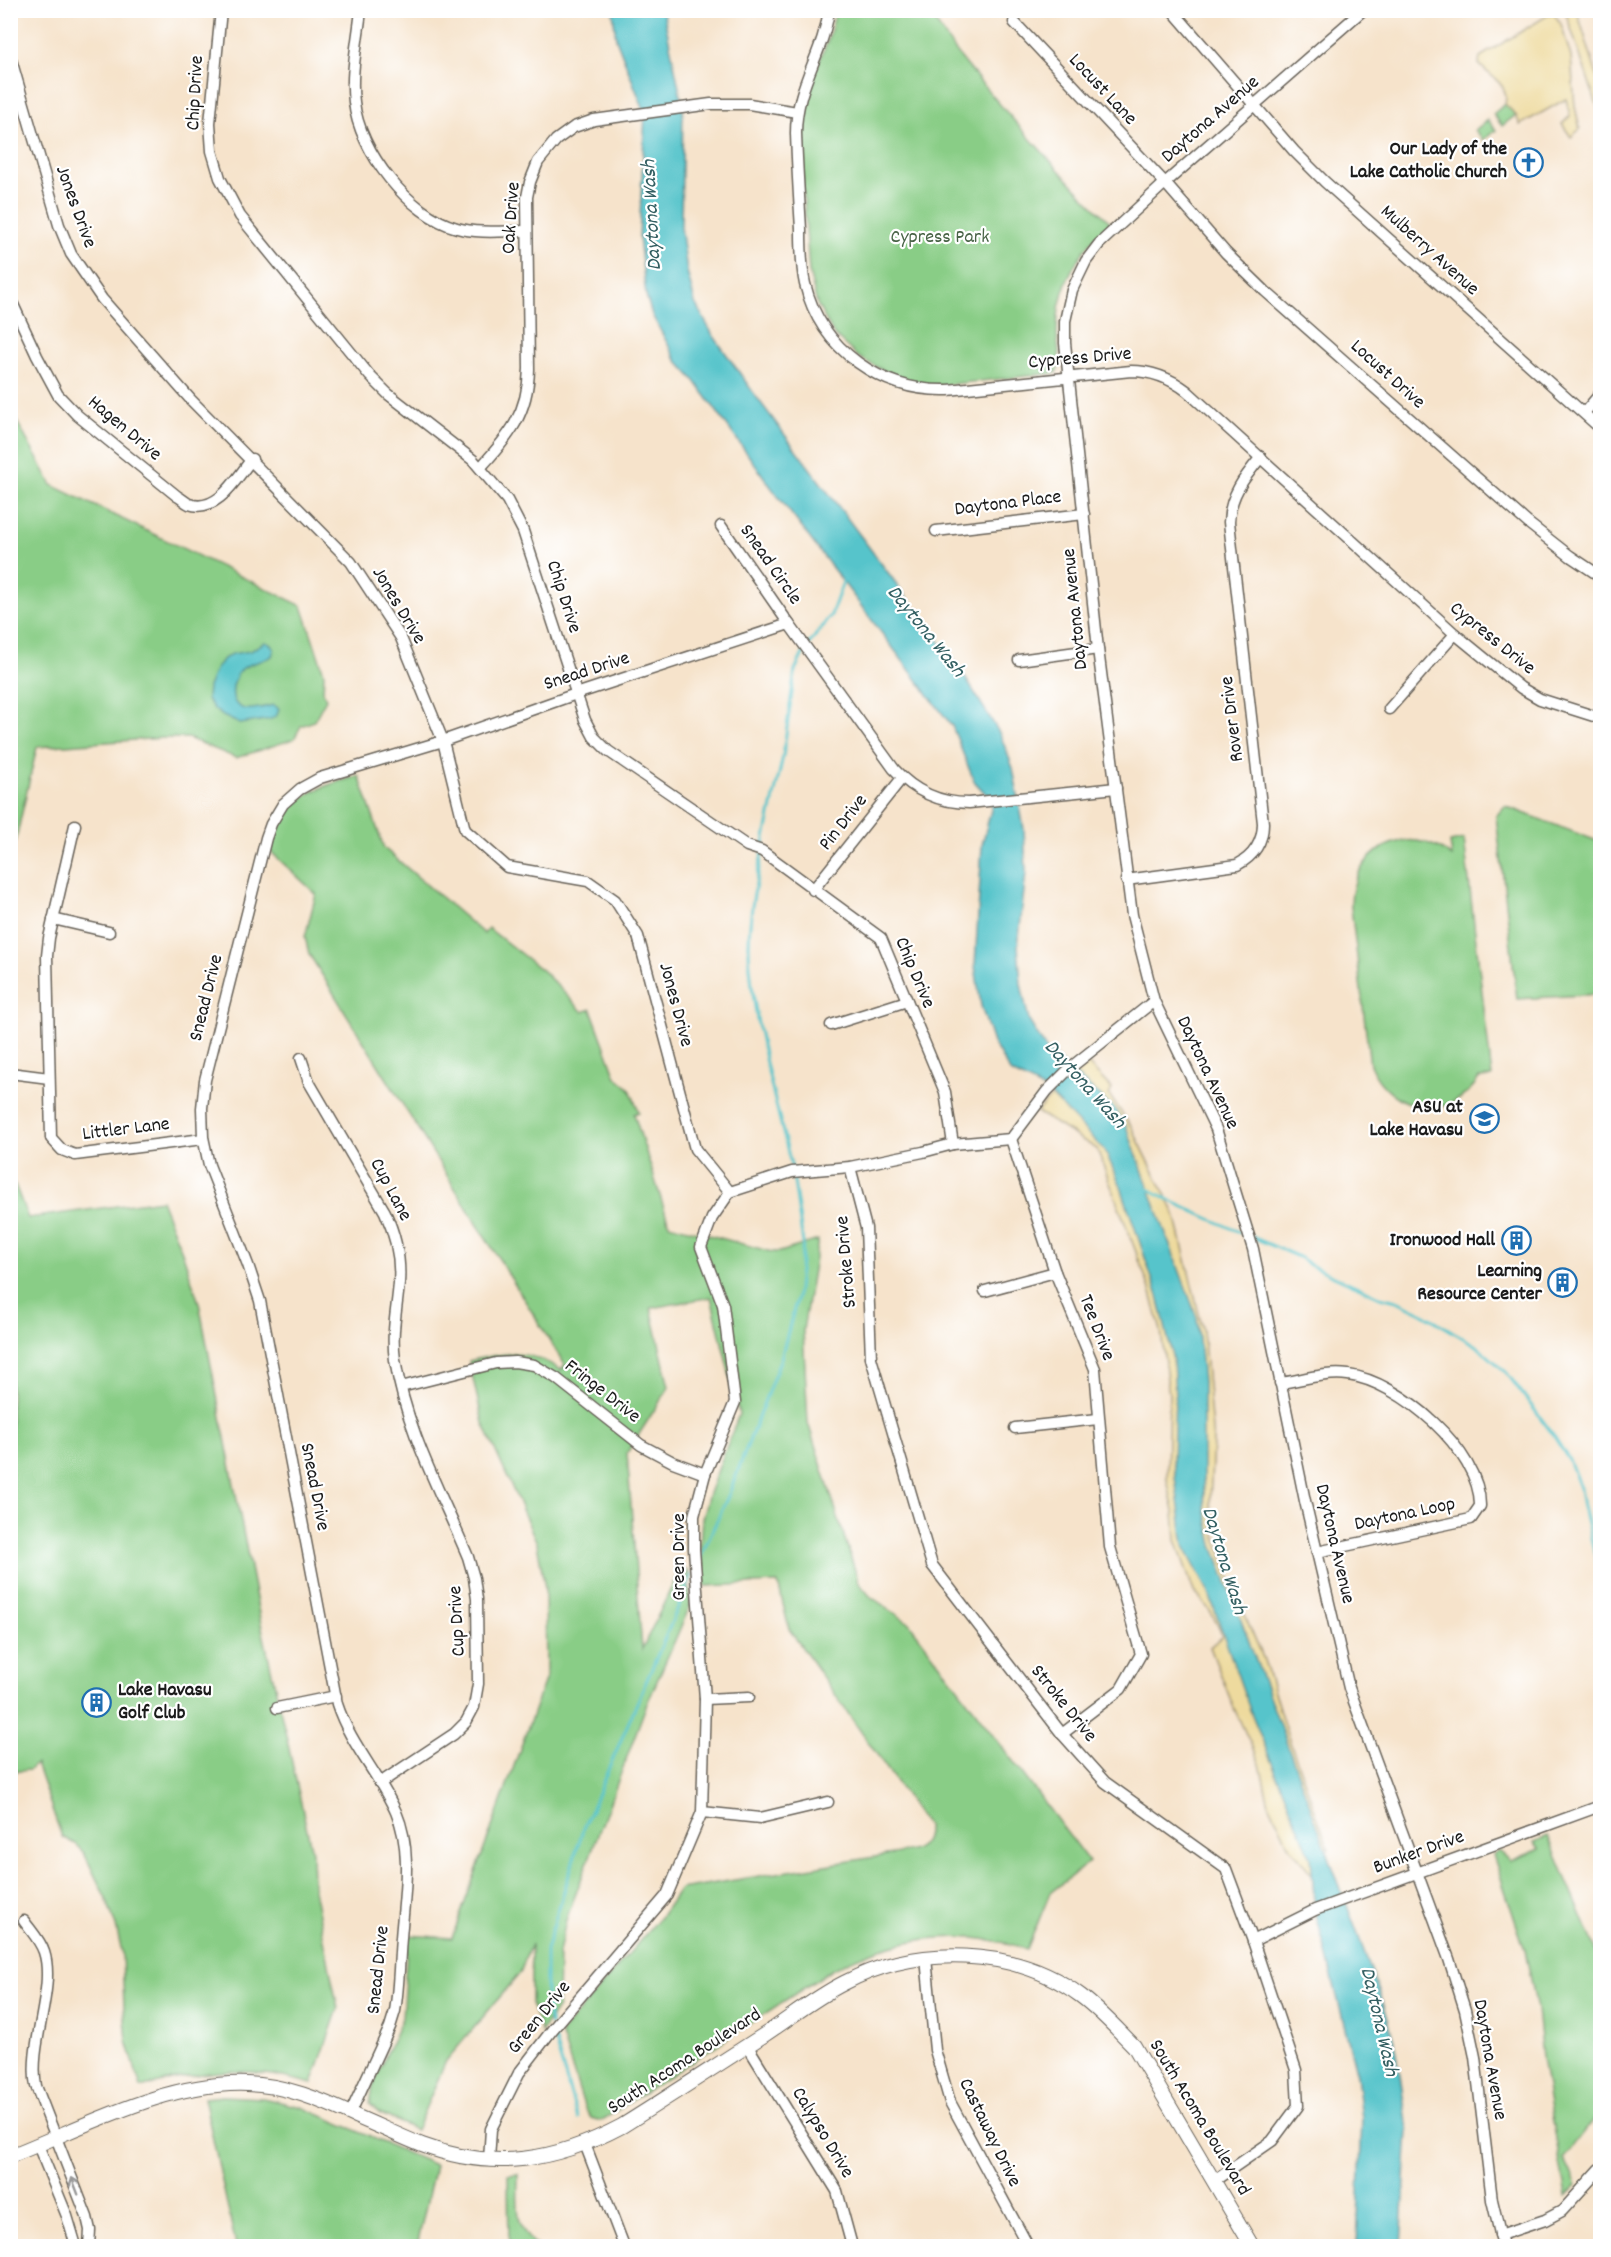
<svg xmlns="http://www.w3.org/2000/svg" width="1611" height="2257" font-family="Dekko,sans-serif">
<rect width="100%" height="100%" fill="#fff"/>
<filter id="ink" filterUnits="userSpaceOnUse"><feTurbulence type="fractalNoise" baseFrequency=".0167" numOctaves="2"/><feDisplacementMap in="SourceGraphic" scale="12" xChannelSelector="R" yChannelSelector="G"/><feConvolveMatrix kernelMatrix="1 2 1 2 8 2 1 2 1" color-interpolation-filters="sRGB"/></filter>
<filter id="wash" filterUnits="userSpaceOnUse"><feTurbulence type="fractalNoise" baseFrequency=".008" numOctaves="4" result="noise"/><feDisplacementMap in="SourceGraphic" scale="24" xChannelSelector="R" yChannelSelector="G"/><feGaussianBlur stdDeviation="1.35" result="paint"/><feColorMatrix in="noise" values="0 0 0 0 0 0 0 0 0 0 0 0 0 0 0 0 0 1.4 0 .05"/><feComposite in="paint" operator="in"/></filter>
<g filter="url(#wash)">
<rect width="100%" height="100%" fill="#f6e3cb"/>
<!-- green -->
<g fill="#89cd86" stroke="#527451" stroke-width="1.5">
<path d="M836 11H929C951 50 980 81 1010 116 1043 153 1075 189 1111 223 1077 251 1057 288 1057 333 1057 348 1063 360 1056 373L934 386 899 379 858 357 834 335 817 304 809 272 801 157V118L809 85 828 40Z"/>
<polygon points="1505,104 1516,115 1502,126 1493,114"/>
<polygon points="1488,120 1496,130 1483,140 1475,130"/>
<polygon points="11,411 52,485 302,606 324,673 323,692 326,699 314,721 301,726 294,739 236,758 188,738 163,738 37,747 11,861"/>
<path d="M359 776 384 848 484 934 488 928 543 971 583 1012 591 1009 616 1077 630 1089 639 1112 634 1114 669 1224 772 1252H780L818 1240 803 1330 808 1423 859 1583 870 1596 909 1623 1089 1862 1050 1893 1027 1949C961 1927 894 1937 833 1969L601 2121 591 2118 585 2109 561 2033 661 1916 680 1889 911 1851C923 1847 928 1838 927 1826L789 1629 778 1583 705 1586 700 1544 702 1519 708 1496 739 1414 711 1297 651 1308 669 1387 627 1453 642 1649 675 1580 680 1574 688 1570 690 1606 646 1706 566 1920 559 1952 558 2007 541 2032 531 2003V1944L520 1973 446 2061 416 2130 379 2113 370 2104 373 2085 402 2018 408 1935 452 1938 546 1677 545 1588 537 1543 483 1423 469 1361C505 1352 528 1348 561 1370L565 1365 309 954 305 937 316 894 271 852C279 800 314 787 359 776Z"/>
<polygon points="1505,806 1600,842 1600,994 1517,999 1496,816"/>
<path d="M1464 839 1492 1077 1479 1078C1451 1125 1389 1111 1370 1065L1351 907C1350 851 1408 819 1452 857L1450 842Z"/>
<path d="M11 1181 15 1185 28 1218 161 1200 184 1257 199 1303 260 1619 312 1852 313 1885 338 2009 312 2084C246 2065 206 2069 141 2088L127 2041 124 2008 122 1953 116 1926 107 1901 84 1853 75 1844 62 1837 36 1764 29 1770 11 1772Z"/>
<polygon points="1548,1836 1600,1959 1600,2112 1564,2158 1577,2186 1566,2197 1542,2058 1537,2009 1525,1950 1493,1855 1499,1851 1511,1861 1540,1849 1534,1842"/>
<polygon points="223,2096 263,2098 302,2107 435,2165 417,2246 236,2246 204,2098"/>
<path d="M518 2174C518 2200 513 2229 537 2246H509L508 2175Z"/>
</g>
<!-- sand -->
<g fill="#eeda9e" stroke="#857b5d" stroke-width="1.5">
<polygon points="1565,11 1577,11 1600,85 1600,114"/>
<path d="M1553 12 1561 24 1571 57 1575 107 1580 129 1571 137 1562 124 1570 116 1566 99 1520 125 1516 115 1505 104C1510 84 1490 77 1479 64L1480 57Z"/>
<path d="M1088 1064 1112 1089 1109 1095 1131 1126 1175 1214 1203 1331 1213 1441 1210 1502 1214 1531 1233 1587 1264 1660 1286 1731 1329 1849 1318 1846 1323 1870 1311 1873 1288 1844 1269 1804 1260 1764 1233 1706 1210 1647 1222 1636C1217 1621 1206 1603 1194 1592L1176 1540 1174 1511 1167 1480 1169 1395 1161 1331 1150 1289 1097 1149 1037 1112 1060 1086Z"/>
</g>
<!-- water -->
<g fill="#56c4cb" stroke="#397074" stroke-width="1.5">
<polygon points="613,11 663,11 683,107 681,227 687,271 695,303 713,335 755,395 958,666 1000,734 1013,768 1024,829 1026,872 1018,946 1021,984 1029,1021 1046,1049 1114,1108 1126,1126 1197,1318 1203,1382 1203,1476 1205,1509 1213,1545 1384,2005 1396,2048 1408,2130 1401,2246 1357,2246 1362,2118 1357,2075 1315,1910 1311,1858 1250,1710 1208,1591 1184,1546 1173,1461 1175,1396 1173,1360 1158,1296 1120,1184 1105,1151 1047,1091 1010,1072 993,1043 981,1006 975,966 982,845 993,802 974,781 952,726 771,487 695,381 677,361 652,315 646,295 639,238 645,113 616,39"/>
<path d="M265 642 270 644 274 649 272 656C263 662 250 662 242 669 231 679 227 705 245 709 255 710 265 707 274 705L279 709 277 715 271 719 240 724 223 716 214 709 207 699 208 687 215 670 222 660 232 654 250 651Z"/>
</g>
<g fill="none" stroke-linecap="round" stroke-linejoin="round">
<!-- stream -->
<g stroke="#56c4cb" stroke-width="3">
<polyline points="763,847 783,756 795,670 806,648 831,615 844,579"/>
<path d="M762 854C754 891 746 929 750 967 756 1035 776 1102 792 1169"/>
<polyline points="1149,1189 1175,1203 1246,1235"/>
<polyline points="1252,1237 1301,1258 1310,1265 1380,1297 1397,1301 1422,1313 1478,1347 1506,1372 1552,1433 1570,1462 1580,1488 1583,1507 1600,1575"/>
<polyline points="699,1560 729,1494 781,1358 797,1298 803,1243 793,1175"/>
<polyline points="551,2025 546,2002 546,1950 584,1826 692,1575"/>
<polyline points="553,2035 578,2119"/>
</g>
</g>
</g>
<g filter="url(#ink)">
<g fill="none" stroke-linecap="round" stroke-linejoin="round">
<defs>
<g id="minor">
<polyline points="221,10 210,123 212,151 220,178 240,216 370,376 388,394 473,460 507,500 523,531 585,720 594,737 608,751 747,846 762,851 881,938 945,1092 953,1144"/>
<path d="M361 10C358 40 350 73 354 102 359 151 409 215 457 228 479 234 503 231 526 231"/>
<path d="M829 10C823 55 796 85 796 133 797 165 799 197 801 229 801 247 801 267 805 284 821 350 882 392 948 390L1131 371C1152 371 1170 378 1187 391L1455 634 1521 688 1540 699 1600 718"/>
<polyline points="1172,10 1294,151 1325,182 1600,428"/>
<polyline points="1363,10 1165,183 1099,244 1086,261 1072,290 1065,321 1065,343 1098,649 1132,915 1154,1001 1216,1129 1253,1249 1305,1501 1349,1688 1449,1959 1465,2010 1475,2057 1492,2200 1503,2246"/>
<polyline points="1014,22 1165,183 1226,253 1265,291 1528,523 1570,556 1600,576"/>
<polyline points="10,56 59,225 71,254 102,299 191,400 351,562 401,638 443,741 465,830 507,867 588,881 615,900 638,936 695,1149 730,1192"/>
<path d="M10 298 37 356 58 395 77 415 177 496C181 498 185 502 189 504 218 514 237 477 252 459"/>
<polyline points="1584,413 1600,394"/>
<path d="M481 467C509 436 528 414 529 369L527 197 530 182 538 162 556 140 574 127 594 120 711 104H749L797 112"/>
<polyline points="721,526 789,624"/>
<polyline points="936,531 1084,514"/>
<polyline points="1019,660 1098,649"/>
<polyline points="1389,709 1455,634"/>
<polyline points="75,825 49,938 47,956 51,1138 62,1150 75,1155 203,1139"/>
<path d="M1126 880 1237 865C1254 856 1263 842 1263 823L1229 522C1230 495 1244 478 1261 457"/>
<polyline points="813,890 902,778"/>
<polyline points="53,919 109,932"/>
<polyline points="831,1025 907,1001"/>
<path d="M301 1058 309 1082 385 1212C395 1234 401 1258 399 1283 397 1309 391 1333 395 1360 406 1430 441 1493 468 1557L474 1578 477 1599 478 1684 474 1707 466 1722 454 1734 380 1783"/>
<polyline points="10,1073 49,1078"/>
<polyline points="1011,1139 1055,1272 1095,1369 1110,1547 1141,1654 1121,1689 1062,1734"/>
<polyline points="1011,1139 1047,1091 1070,1068 1154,1001"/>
<polyline points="850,1167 866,1228 871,1358 932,1565 1062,1734 1105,1782 1226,1869 1253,1941 1296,2070 1298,2106 1272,2141 1214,2181"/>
<polyline points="985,1291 1055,1272"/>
<path d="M1280 1383C1301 1380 1326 1372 1348 1375 1399 1381 1481 1451 1480 1506L1471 1519 1317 1552"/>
<polyline points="401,1387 496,1363 515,1362 534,1365 556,1378 641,1445 673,1462 705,1474"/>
<polyline points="1015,1428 1098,1419"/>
<polyline points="705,1699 749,1697"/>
<polyline points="277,1708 336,1696"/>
<polyline points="702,1812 760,1818 828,1802"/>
<path d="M24 1921C31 1931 40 1940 44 1952 56 1988 28 2046 36 2086L87 2217 90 2230 89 2246"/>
<polyline points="1253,1941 1315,1910 1600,1806"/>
<polyline points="926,1958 935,2050 950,2102 1028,2246"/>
<polyline points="747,2045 837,2191 852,2246"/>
<path d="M350 2114 390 2027 395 2011C399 1987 399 1962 401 1938 404 1896 413 1851 396 1812 379 1774 350 1744 337 1704L260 1301 248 1265 209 1165 203 1137 202 1108 205 1080 266 838 271 824 283 804 300 789 320 778 443 741 576 694 789 624 894 769C914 791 939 803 969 803L1116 788"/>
<polyline points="585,2144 624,2246"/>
<polyline points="38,2145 67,2216 76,2246"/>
<polyline points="489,2160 491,2129 519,2073 552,2030 667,1895 702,1812 705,1699 694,1549 694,1516 705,1474 735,1402 723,1305 701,1247 712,1218 730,1192 792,1172 850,1167 923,1152 953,1144 1011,1139"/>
<polyline points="1500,2235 1545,2220 1562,2211 1600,2169"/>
</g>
<path id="major" d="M10 2156C84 2127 167 2081 247 2084 285 2085 321 2100 355 2116 377 2125 399 2136 422 2145 493 2172 556 2161 622 2126 670 2096 717 2065 764 2035 790 2018 816 1997 844 1983 916 1945 1014 1946 1081 1996 1101 2011 1117 2029 1134 2046L1252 2246"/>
</defs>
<!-- minor casing -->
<use href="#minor" stroke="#686259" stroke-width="13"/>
<!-- major casing -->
<use href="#major" stroke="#686259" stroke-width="16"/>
<!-- minor -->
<use href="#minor" stroke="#fff" stroke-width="10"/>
<!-- major -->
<use href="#major" stroke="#fff" stroke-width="14"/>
</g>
<!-- one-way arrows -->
<defs><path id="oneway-shaft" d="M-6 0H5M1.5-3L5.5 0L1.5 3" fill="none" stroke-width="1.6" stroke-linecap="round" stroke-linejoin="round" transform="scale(1.5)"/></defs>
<use stroke="#999" href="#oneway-shaft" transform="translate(75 2186) rotate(-111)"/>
</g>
<!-- icons -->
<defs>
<symbol id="church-ring" viewBox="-11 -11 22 22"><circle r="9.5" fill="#fff" stroke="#1f6fb2" stroke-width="1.5"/><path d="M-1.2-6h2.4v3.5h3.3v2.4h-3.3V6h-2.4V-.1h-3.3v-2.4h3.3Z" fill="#1f6fb2"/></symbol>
<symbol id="university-ring" viewBox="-11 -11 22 22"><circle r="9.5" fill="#fff" stroke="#1f6fb2" stroke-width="1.5"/><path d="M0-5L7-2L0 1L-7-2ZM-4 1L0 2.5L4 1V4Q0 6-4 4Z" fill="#1f6fb2"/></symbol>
<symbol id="building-ring" viewBox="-11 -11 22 22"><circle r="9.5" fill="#fff" stroke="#1f6fb2" stroke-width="1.5"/><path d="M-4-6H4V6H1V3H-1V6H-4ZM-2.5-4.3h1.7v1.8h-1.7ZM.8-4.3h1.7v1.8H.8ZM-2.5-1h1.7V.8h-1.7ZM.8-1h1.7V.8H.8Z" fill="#1f6fb2"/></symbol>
</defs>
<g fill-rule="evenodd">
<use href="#church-ring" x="1512" y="146" width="33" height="33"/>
<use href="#university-ring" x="1468" y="1102" width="33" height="33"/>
<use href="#building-ring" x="1500" y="1224" width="33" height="33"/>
<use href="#building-ring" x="1546" y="1266" width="33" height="33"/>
<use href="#building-ring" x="80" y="1686" width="33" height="33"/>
</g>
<g text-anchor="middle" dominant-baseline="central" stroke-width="4.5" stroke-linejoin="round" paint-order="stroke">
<!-- street labels -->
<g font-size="20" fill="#1c1c1c" stroke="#fff">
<text transform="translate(1102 90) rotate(47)">Locust Lane</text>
<text transform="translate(196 93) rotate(-87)">Chip Drive</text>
<text transform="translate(1211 120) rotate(-41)">Daytona Avenue</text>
<text transform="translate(75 207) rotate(70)">Jones Drive</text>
<text transform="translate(512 218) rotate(-86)">Oak Drive</text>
<text transform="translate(1429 251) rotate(42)">Mulberry Avenue</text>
<text transform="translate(1080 359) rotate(-5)">Cypress Drive</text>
<text transform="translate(1387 375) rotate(42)">Locust Drive</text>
<text transform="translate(124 429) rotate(40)">Hagen Drive</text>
<text transform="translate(1008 504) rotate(-7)">Daytona Place</text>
<text transform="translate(770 565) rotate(55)">Snead Circle</text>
<text transform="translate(563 597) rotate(72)">Chip Drive</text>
<text transform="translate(398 606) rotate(59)">Jones Drive</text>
<text transform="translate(1076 609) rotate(-96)">Daytona Avenue</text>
<text transform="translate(1492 639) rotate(39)">Cypress Drive</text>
<text transform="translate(587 672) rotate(-18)">Snead Drive</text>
<text transform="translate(1233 719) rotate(-97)">Rover Drive</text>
<text transform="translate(844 823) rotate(-52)">Pin Drive</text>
<text transform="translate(914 973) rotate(67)">Chip Drive</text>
<text transform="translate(207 998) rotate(-76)">Snead Drive</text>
<text transform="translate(675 1005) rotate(75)">Jones Drive</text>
<text transform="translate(1207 1073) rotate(65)">Daytona Avenue</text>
<text transform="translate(126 1130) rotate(-7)">Littler Lane</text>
<text transform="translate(390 1190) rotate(62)">Cup Lane</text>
<text transform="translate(847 1262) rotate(-95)">Stroke Drive</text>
<text transform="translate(1096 1328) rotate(69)">Tee Drive</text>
<text transform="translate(602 1392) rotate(38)">Fringe Drive</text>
<text transform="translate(314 1487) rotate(79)">Snead Drive</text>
<text transform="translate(1405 1515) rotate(-12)">Daytona Loop</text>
<text transform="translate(1334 1544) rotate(77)">Daytona Avenue</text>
<text transform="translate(680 1557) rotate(-90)">Green Drive</text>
<text transform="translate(458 1621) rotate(-93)">Cup Drive</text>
<text transform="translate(1063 1704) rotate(51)">Stroke Drive</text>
<text transform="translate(1419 1853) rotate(-20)">Bunker Drive</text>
<text transform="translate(379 1970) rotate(-84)">Snead Drive</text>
<text transform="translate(540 2018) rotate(-51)">Green Drive</text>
<text transform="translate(1489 2060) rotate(80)">Daytona Avenue</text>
<text transform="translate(685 2062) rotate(-33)">South Acoma Boulevard</text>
<text transform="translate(1199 2118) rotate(59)">South Acoma Boulevard</text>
<text transform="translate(822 2133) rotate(59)">Calypso Drive</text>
<text transform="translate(989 2133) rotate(64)">Castaway Drive</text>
</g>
<!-- poi labels -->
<g font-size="20" font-weight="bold" fill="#1c1c1c" stroke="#fff" text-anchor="end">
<text x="1507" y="150">Our Lady of the<tspan x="1507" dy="23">Lake Catholic Church</tspan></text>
<text x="1463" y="1108">ASU at<tspan x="1463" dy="23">Lake Havasu</tspan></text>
<text x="1495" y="1241">Ironwood Hall</text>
<text x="1542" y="1272">Learning<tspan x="1542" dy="23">Resource Center</tspan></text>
<text x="118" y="1691" text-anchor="start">Lake Havasu<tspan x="118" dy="23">Golf Club</tspan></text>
</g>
<!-- park labels -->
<g font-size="20" fill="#486346" stroke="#fff">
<text x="940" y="238">Cypress Park</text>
</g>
<!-- water labels -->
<g font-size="21" font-style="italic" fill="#335f62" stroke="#fff">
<text transform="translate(653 215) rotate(-93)">Daytona Wash</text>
<text transform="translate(925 632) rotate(51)">Daytona Wash</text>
<text transform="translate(1084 1085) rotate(48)">Daytona Wash</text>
<text transform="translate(1223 1561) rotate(73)">Daytona Wash</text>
<text transform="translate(1378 2022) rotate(77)">Daytona Wash</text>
</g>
</g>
<!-- margin -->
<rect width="1611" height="2257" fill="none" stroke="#fff" stroke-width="36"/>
</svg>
